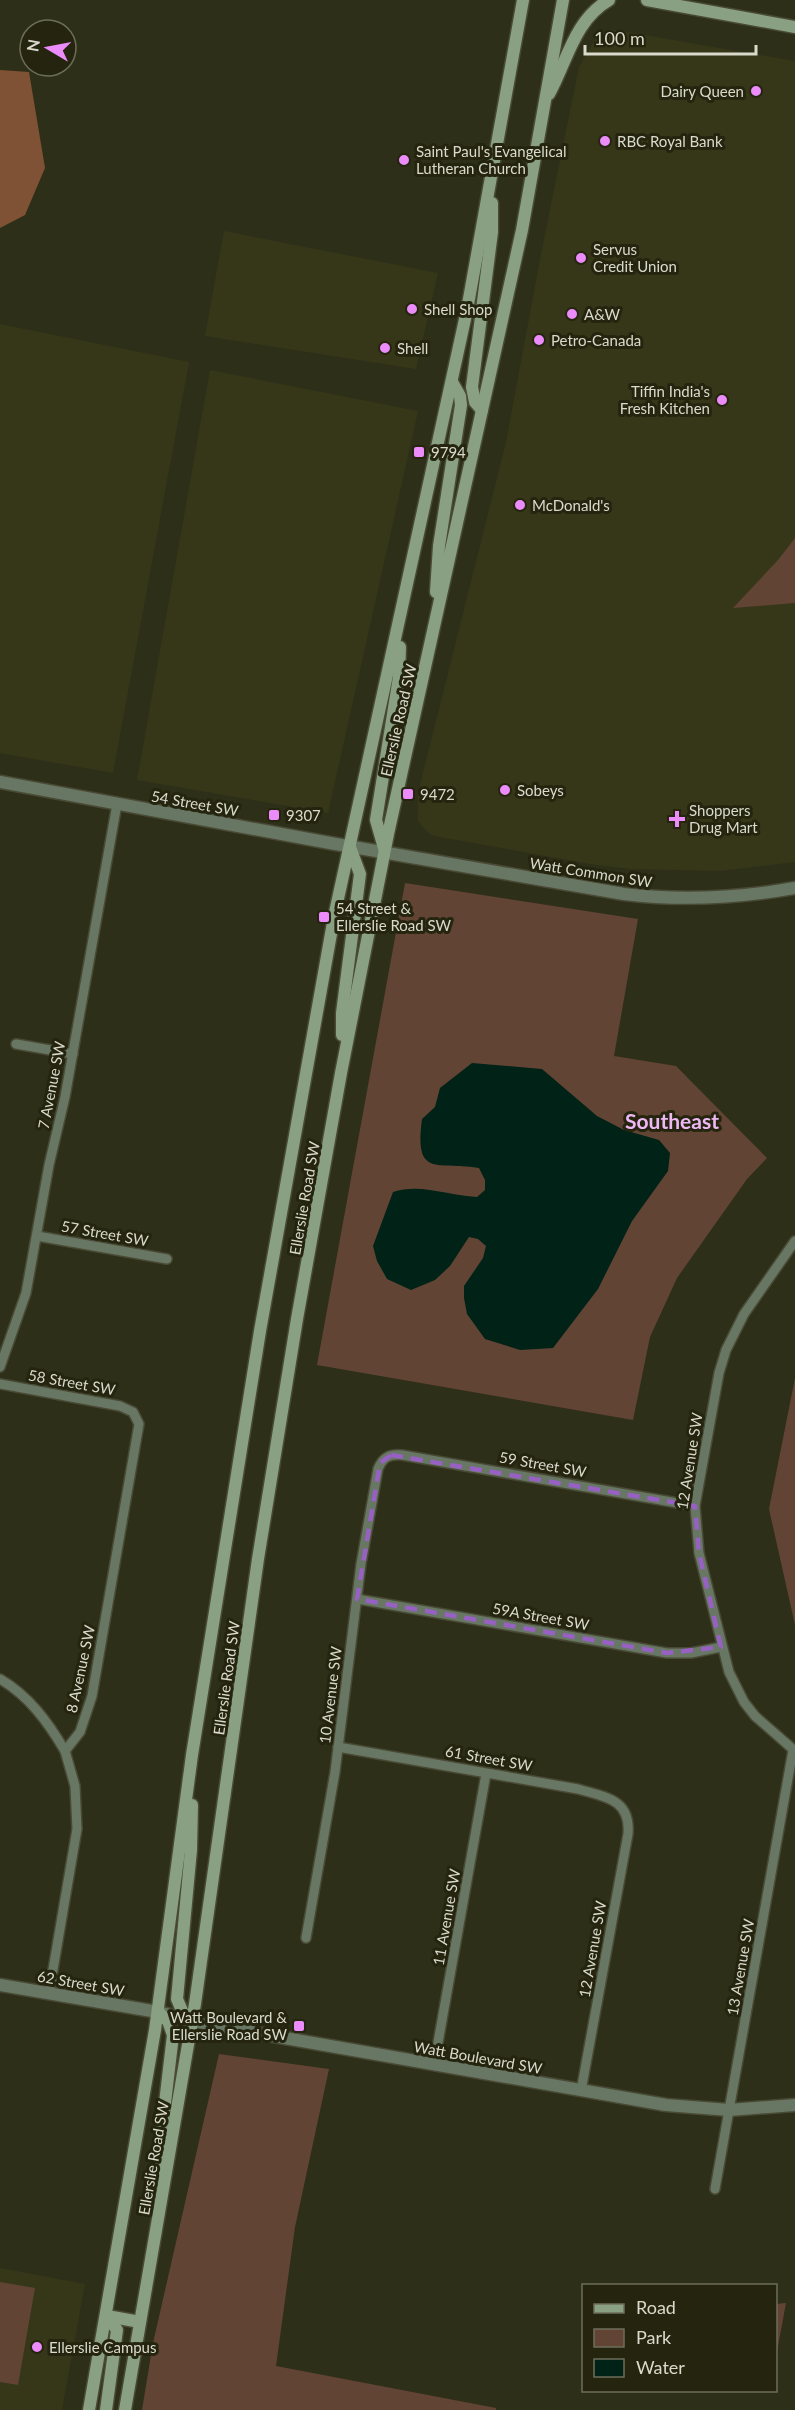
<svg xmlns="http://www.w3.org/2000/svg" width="795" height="2410" font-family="Lato,sans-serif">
<rect width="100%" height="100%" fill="#2e2f18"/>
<!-- built -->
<g fill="#363719">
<polygon points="610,29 795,61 795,862 720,871 631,869 596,865 434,836 427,832 418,821 418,793 506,442 541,254 579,67 596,38"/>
<polygon points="224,231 438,273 416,369 205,336"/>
<polygon points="0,324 189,362 113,773 0,753"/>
<polygon points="210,370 418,411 328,813 137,780"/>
<polygon points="0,2268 85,2284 62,2410 0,2410"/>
</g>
<!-- green -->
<g fill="#614434">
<polygon points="795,538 795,603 733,608 778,560"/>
<polygon points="405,883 638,919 614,1056 676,1066 767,1158 747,1179 677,1278 650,1337 633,1420 317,1365"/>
<polygon points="795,1378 795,1625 769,1509"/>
<polygon points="219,2054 329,2069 295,2227 276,2366 496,2408 496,2410 142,2410 153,2343"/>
<polygon points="0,2282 35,2288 18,2385 0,2382"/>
<polygon points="786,2303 776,2357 776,2304"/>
</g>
<!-- forest -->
<polygon fill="#7f5135" points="0,70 29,72 45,168 25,215 0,228"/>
<!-- water -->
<path fill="#002217" d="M472 1063 542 1069 597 1116 624 1130 659 1140 670 1153 668 1171 632 1221 598 1289 553 1348 520 1350 485 1339 467 1314 464 1298V1286L483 1258 486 1246 478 1239 469 1237 450 1266 435 1280 411 1290 387 1279 377 1261 373 1246 393 1192C421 1183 448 1196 477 1197L485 1190V1180L479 1168C437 1161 414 1179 422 1119L435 1107 440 1088Z"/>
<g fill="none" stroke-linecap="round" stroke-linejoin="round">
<defs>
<g id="minor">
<polyline points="16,1044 73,1054"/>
<polyline points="37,1236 167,1259"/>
<polyline points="795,1241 744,1314 726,1350 719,1373 695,1506 699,1553 729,1672 744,1702 755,1716 795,1751"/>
<polyline points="0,1367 26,1293 49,1165 65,1097 117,804"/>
<polyline points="0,1384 120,1406 133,1412 139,1424 92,1696 80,1732 65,1751 75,1786 77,1829 49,1993"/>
<polyline points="357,1599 667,1653 691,1653 721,1647"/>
<path d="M0 1679C29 1696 48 1722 65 1751"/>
<path d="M338 1747 578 1789C605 1797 631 1799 628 1834L581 2091"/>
<path d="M306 1938 335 1772 361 1564 378 1469C383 1457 389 1454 402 1455L695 1506"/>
<polyline points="434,2065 486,1774"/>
<polyline points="715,2189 793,1750"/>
</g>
<g id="tertiary">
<path d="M0 782 330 843 624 894C681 901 739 898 795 888"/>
<polyline points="0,1985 158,2012 211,2025 666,2105 729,2110 795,2105"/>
</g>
<g id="secondary">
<polyline points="647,0 795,27"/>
<path d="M549 94C567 62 574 20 609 0"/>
<polyline points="482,410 475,402 472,387 492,232 492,203"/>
<polyline points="436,592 439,546 461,405 460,396 452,382"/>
<polyline points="384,848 376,820 399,677 400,647"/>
<polyline points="342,1035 342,1013 360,874 350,847"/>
<polyline points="158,2012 168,2021 173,2035 161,2137 161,2170"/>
<polyline points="192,2021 183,2013 177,1999 191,1850 192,1805"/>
<polyline points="107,2316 140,2322"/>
<polyline points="89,2410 155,2030 192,1755 260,1331 334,917 467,310 523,0"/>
<polyline points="106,2410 117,2330 107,2316"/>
<polyline points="125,2410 195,2004 258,1559 297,1319 341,1073 388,834 522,230 563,0"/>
</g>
</defs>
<!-- minor casing -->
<use href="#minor" stroke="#494a35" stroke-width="12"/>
<!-- tertiary casing -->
<use href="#tertiary" stroke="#494a35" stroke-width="15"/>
<!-- secondary casing -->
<use href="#secondary" stroke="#494a35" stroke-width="15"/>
<!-- minor -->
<use href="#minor" stroke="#687764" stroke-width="9"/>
<!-- tertiary -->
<use href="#tertiary" stroke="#687764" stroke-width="12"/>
<!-- secondary -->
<use href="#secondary" stroke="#89a082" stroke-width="12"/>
</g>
<!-- marked area -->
<path fill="none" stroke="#9760c3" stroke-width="4.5" stroke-dasharray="12 8" stroke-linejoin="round" d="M391 1455 695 1506 699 1553 721 1647 667 1653 357 1599 380 1463Z"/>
<!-- markers -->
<g fill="#ec8cfa" stroke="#25250f" stroke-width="2">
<circle cx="756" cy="91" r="6"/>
<circle cx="605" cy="141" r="6"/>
<circle cx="404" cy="160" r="6"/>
<circle cx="581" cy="258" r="6"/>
<circle cx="412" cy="309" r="6"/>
<circle cx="572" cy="314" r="6"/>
<circle cx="539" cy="340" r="6"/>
<circle cx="385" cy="348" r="6"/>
<circle cx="722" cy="400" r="6"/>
<rect x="413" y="446" width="12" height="12" rx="3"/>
<circle cx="520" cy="505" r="6"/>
<circle cx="505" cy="790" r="6"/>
<rect x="402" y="788" width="12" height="12" rx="3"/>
<rect x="268" y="809" width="12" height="12" rx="3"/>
<path d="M674 810h6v6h6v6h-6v6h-6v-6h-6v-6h6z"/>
<rect x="318" y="911" width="12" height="12" rx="3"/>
<rect x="293" y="2020" width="12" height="12" rx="3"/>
<circle cx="37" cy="2347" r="6"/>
</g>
<g text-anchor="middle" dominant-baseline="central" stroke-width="6" stroke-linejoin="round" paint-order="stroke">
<!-- poi labels -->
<g font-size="15" fill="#d9dacc" stroke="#25250f" text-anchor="start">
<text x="744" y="91" text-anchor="end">Dairy Queen</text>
<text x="617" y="141">RBC Royal Bank</text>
<text x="416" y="151">Saint Paul's Evangelical<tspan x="416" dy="17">Lutheran Church</tspan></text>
<text x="593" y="249">Servus<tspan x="593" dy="17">Credit Union</tspan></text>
<text x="424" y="309">Shell Shop</text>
<text x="584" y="314">A&amp;W</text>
<text x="551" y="340">Petro-Canada</text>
<text x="397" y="348">Shell</text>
<text x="710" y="391" text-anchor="end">Tiffin India's<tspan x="710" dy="17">Fresh Kitchen</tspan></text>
<text x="431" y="452">9794</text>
<text x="532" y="505">McDonald's</text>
<text x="517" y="790">Sobeys</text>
<text x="420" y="794">9472</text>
<text x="689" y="810">Shoppers<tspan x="689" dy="17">Drug Mart</tspan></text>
<text x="286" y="815">9307</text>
<text x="336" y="908">54 Street &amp;<tspan x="336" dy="17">Ellerslie Road SW</tspan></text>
<text x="287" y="2017" text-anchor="end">Watt Boulevard &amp;<tspan x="287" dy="17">Ellerslie Road SW</tspan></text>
<text x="49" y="2347">Ellerslie Campus</text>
</g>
<!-- street labels -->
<g font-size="15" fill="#d9dacc" stroke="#25250f">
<text transform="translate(398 720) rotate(-77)">Ellerslie Road SW</text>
<text transform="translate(195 803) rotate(10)">54 Street SW</text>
<text transform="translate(591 872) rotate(9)">Watt Common SW</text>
<text transform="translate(51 1085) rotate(-79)">7 Avenue SW</text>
<text transform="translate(304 1198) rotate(-80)">Ellerslie Road SW</text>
<text transform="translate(105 1233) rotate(10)">57 Street SW</text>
<text transform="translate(72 1382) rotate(10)">58 Street SW</text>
<text transform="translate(689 1461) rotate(-81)">12 Avenue SW</text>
<text transform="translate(543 1464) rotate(10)">59 Street SW</text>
<text transform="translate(541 1616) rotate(10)">59A Street SW</text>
<text transform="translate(80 1669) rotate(-78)">8 Avenue SW</text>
<text transform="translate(226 1678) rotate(-82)">Ellerslie Road SW</text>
<text transform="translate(330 1695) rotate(-83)">10 Avenue SW</text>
<text transform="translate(489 1758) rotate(10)">61 Street SW</text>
<text transform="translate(446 1917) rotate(-80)">11 Avenue SW</text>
<text transform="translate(592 1949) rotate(-80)">12 Avenue SW</text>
<text transform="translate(740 1967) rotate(-80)">13 Avenue SW</text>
<text transform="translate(81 1983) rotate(10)">62 Street SW</text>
<text transform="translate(478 2057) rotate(10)">Watt Boulevard SW</text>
<text transform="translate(153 2158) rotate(-80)">Ellerslie Road SW</text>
</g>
<!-- district labels -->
<g font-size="21" font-weight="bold" fill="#edb8f4" stroke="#25250f">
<text x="672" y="1120">Southeast</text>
</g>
</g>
<!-- legend -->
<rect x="582" y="2284" width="195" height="108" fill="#25250f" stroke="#6d6d5b" stroke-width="1.5"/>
<rect x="594" y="2304" width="30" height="9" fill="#89a082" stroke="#6d6d5b" stroke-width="1.5"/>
<text x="636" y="2314" font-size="18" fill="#d9dacc">Road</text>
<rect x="594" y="2329" width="30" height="18" fill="#614434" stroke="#6d6d5b" stroke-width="1.5"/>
<text x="636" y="2344" font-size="18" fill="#d9dacc">Park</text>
<rect x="594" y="2359" width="30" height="18" fill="#002217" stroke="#6d6d5b" stroke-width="1.5"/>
<text x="636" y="2374" font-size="18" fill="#d9dacc">Water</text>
<!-- north arrow -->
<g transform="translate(48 48) rotate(280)"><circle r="28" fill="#25250f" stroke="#6d6d5b" stroke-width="1.5"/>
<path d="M0-4.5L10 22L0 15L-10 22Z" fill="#ec8cfa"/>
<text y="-9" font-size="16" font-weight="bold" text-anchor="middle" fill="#d9dacc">N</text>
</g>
<!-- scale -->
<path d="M585 45v9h171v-9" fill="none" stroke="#d9dacc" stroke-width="3"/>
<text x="594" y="45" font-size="18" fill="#d9dacc" stroke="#25250f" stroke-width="4.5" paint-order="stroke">100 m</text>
</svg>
